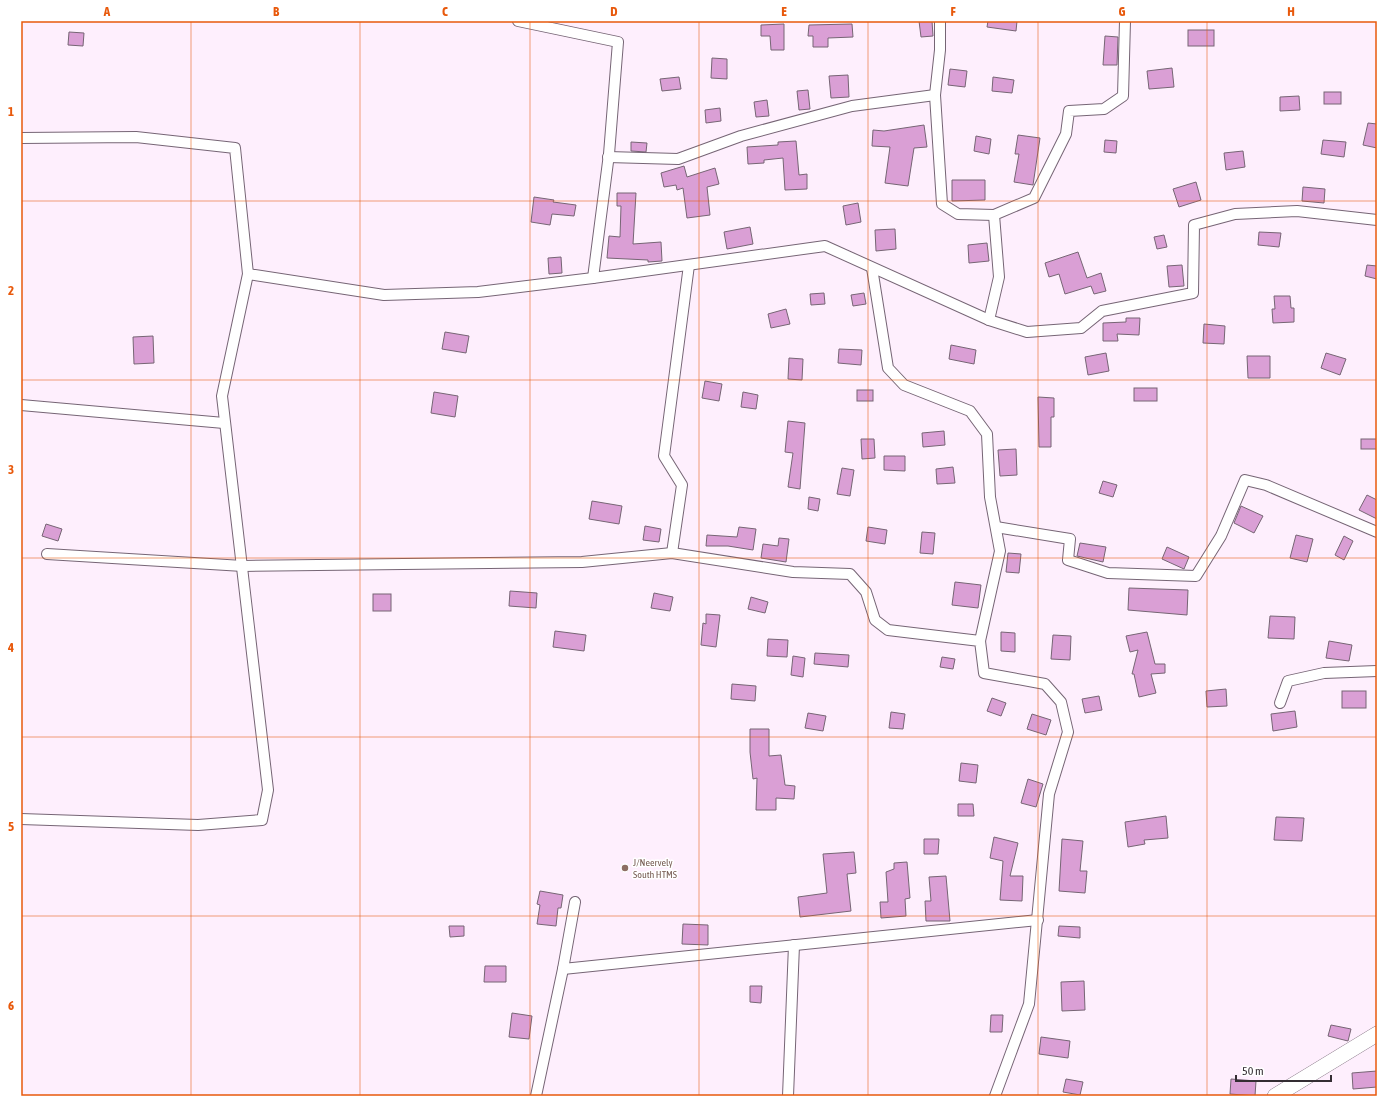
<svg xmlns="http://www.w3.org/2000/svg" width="1398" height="1117" font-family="'Asap Condensed',sans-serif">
<rect width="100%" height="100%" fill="#feeffd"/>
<!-- building -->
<g fill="#da9fd5" stroke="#766574">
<polygon points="919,21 932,21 933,36 921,37"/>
<polygon points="988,21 1017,21 1016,31 987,27"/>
<polygon points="784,24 784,50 771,50 770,36 761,36 761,25"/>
<polygon points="852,24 853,37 828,38 828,47 813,47 813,36 808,36 809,25"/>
<rect x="1188" y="30" width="26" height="16"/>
<polygon points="69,32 84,33 83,46 68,45"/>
<polygon points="1105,36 1118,37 1117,65 1103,65"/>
<polygon points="712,58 727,59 727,79 711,78"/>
<polygon points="1172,68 1174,87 1149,89 1147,71"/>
<polygon points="950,69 967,71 965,87 948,85"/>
<polygon points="848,75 849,97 831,98 829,76"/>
<polygon points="679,77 681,89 662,91 660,79"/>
<polygon points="993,77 1014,80 1012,93 992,91"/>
<polygon points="808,90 810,109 799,110 797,91"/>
<rect x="1324" y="92" width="17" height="12"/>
<polygon points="1299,96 1300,110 1280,111 1280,97"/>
<polygon points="767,100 769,116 756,117 754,102"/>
<polygon points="720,108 721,121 706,123 705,110"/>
<polygon points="1368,123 1377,124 1377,148 1363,145"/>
<polygon points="924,125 927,147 914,148 908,186 885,183 890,147 872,146 873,130 884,131"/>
<polygon points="1018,135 1040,138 1033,185 1014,182 1019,154 1015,154"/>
<polygon points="976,136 991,139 989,154 974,151"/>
<polygon points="1105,140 1117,141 1116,153 1104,152"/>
<polygon points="1323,140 1346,142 1344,157 1321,154"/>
<polygon points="796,141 799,175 807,174 807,189 785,190 783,158 764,160 764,163 748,164 747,147 778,145 778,142"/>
<polygon points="631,142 647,143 646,152 631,151"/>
<polygon points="1243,151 1245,167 1226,170 1224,153"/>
<polygon points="684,166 687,177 715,168 719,184 707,187 710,215 687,218 683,188 677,190 676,185 664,187 661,173"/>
<polygon points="952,180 985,180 985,200 952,201"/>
<polygon points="1196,182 1201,200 1179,207 1173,189"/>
<polygon points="1303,187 1325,189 1324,203 1302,201"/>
<polygon points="617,193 636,193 633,244 661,242 662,261 648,262 648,260 607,258 609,236 620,237 621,206 617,206"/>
<polygon points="534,197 554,200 553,202 576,205 574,216 552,214 550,225 531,222"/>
<polygon points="858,203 861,222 846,225 843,206"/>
<polygon points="750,227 753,244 727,249 724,232"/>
<polygon points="895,229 896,249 876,251 875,230"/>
<polygon points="1259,232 1281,233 1279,247 1258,245"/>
<polygon points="1164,235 1167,247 1157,249 1154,237"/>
<polygon points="987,243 989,261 969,263 968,245"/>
<polygon points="1078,252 1087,278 1101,273 1106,291 1094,294 1091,286 1065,294 1059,274 1049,277 1045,263"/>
<polygon points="561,257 562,273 549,274 548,258"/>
<polygon points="1182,265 1184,286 1169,287 1167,266"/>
<polygon points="1367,265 1377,266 1377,279 1365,276"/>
<polygon points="824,293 825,304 811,305 810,294"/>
<polygon points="864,293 866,304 853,306 851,295"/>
<polygon points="1274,296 1290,296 1291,308 1294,308 1294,322 1273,323 1272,309 1275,309"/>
<polygon points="786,309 790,324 771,328 768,314"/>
<polygon points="1126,318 1140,318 1139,335 1117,334 1118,341 1103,341 1103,323 1126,322"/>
<polygon points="1204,324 1225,326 1224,344 1203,343"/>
<polygon points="445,332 469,336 466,353 442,349"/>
<polygon points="153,336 154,363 134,364 133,337"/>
<polygon points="951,345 976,350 974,364 949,359"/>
<polygon points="839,349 862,350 861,365 838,363"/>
<polygon points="1106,353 1109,371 1088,375 1085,357"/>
<polygon points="1326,353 1346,359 1340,375 1321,368"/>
<polygon points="1247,356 1270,356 1270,378 1248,378"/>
<polygon points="789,358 803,359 802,380 788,379"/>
<polygon points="705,381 722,384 719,401 702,398"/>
<rect x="1134" y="388" width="23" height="13"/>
<rect x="857" y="390" width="16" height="11"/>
<polygon points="434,392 458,396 455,417 431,413"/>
<polygon points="743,392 758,395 756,409 741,407"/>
<polygon points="1038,397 1054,398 1054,417 1051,417 1051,447 1039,447"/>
<polygon points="788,421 805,423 800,489 788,487 793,453 785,452"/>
<polygon points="944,431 945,445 923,447 922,433"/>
<polygon points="861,439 874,439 875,458 862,459"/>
<rect x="1361" y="439" width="16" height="10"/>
<polygon points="1016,449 1017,475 1000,476 998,450"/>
<polygon points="884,456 905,456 905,471 884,470"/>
<polygon points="953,467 955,483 937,484 936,469"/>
<polygon points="842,468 854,470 850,496 837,494"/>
<polygon points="1103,481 1117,485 1113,497 1099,493"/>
<polygon points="1367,495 1377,500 1377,519 1359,510"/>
<polygon points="809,497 820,499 818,511 808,509"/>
<polygon points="592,501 622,506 619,524 589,519"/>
<polygon points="1241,506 1263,516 1254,533 1234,523"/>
<polygon points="46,524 62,529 58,541 42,536"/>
<polygon points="645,526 661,529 659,542 643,540"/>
<polygon points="739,527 756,529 753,550 728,546 706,546 707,535 737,537"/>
<polygon points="868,527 887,530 885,544 866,541"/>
<polygon points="922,532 935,533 933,554 920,553"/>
<polygon points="1296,535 1313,539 1307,562 1290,558"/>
<polygon points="1344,536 1353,541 1344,560 1335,555"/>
<polygon points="779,538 789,539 786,562 761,558 763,544 778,546"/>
<polygon points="1080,543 1106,547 1103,562 1077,556"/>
<polygon points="1167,547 1189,557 1184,569 1162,559"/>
<polygon points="1008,553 1021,554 1019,573 1006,572"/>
<polygon points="955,582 981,585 978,608 952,605"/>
<polygon points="1129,588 1188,590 1187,615 1128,610"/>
<polygon points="510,591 537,593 536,608 509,606"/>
<polygon points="654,593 673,597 670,611 651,608"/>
<rect x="373" y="594" width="18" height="17"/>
<polygon points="751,597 768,602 765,613 748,609"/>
<polygon points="706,614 720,615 716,647 701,645 703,623 706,624"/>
<polygon points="1270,616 1295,617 1294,639 1268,638"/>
<polygon points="555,631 586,635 584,651 553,647"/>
<polygon points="1001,632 1015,633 1015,652 1001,651"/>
<polygon points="1147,632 1155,664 1165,664 1165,673 1151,674 1156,693 1139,697 1134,674 1132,674 1138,650 1130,652 1126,636"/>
<polygon points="1053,635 1071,636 1070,660 1051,659"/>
<polygon points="768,639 788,640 787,657 767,656"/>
<polygon points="1329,641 1352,645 1349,661 1326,658"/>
<polygon points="815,653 849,655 848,667 814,664"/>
<polygon points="793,656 805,658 803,677 791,675"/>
<polygon points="942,657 955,659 953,669 940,667"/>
<polygon points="732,684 756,686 755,701 731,699"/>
<polygon points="1226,689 1227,706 1207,707 1206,691"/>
<rect x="1342" y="691" width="24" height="17"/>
<polygon points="1099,696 1102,710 1085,713 1082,699"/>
<polygon points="992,698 1006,703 1001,716 987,711"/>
<polygon points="1295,711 1297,727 1273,731 1271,714"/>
<polygon points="891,712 905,714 903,729 889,728"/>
<polygon points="808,713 826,716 823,731 805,728"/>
<polygon points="1032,714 1051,720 1046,735 1027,729"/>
<polygon points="750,729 769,729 769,756 781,755 785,785 795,786 794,799 776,798 776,810 756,810 757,778 753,779 750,752"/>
<polygon points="961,763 978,765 976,783 959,781"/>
<polygon points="1028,779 1043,784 1036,807 1021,803"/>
<polygon points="958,804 973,804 974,816 958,816"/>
<polygon points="1166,816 1168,838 1144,840 1145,844 1128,847 1125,822"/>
<polygon points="1276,817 1304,818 1302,841 1274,840"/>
<polygon points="994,837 1018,843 1010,876 1023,876 1022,901 1000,900 1003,861 990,858"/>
<polygon points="924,839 939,839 938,854 924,854"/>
<polygon points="1062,839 1083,841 1080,871 1087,871 1085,893 1059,891"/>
<polygon points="854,852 856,873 847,874 851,911 800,917 798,897 827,893 823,854"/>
<polygon points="907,862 910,898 905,899 906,916 881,918 880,902 888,902 886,872 894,869 894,863"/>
<polygon points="946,876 950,921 926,921 925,901 931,901 929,877"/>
<polygon points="540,891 563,895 561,908 558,908 556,926 537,924 540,905 537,904"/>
<polygon points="683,924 708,925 708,945 682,944"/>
<polygon points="449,926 464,926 464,936 450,937"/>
<polygon points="1059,926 1080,927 1080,938 1058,936"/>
<polygon points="485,966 506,966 506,982 484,982"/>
<polygon points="1084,981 1085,1010 1062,1011 1061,982"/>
<polygon points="750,986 762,986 761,1003 750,1002"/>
<polygon points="512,1013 532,1016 529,1039 509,1037"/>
<polygon points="991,1015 1003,1015 1002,1032 990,1032"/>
<polygon points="1331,1025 1351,1029 1348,1041 1328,1036"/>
<polygon points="1041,1037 1070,1041 1068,1058 1039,1054"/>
<polygon points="1377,1071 1377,1087 1353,1089 1352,1073"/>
<polygon points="1066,1079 1083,1082 1080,1095 1063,1092"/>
<polygon points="1231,1079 1256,1081 1255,1096 1230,1094"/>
</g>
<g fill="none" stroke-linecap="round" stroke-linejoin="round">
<defs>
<g id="street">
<polyline points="518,21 618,42 609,154 593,278"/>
<polyline points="940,21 940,50 935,95 942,204 958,214 994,215"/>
<polyline points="21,138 136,137 235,148 248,274 222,396 268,790 262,820 198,825 21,819"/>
<polyline points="608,157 678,159 741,136 852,106 935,95"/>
<polyline points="872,268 888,368 904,385 970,411 987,434 990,497 1000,551 980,641"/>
<polyline points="248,274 384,295 478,292 593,278 825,246 989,320 1027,332 1081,328 1102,311 1193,293 1194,225 1235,214 1297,211 1377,220"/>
<polyline points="989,320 999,277 994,215 1034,198 1066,134 1069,111 1104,109 1123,96 1125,21"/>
<polyline points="21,405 224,423"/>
<polyline points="996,527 1070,539 1068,560 1108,573 1196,576 1221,536 1245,480 1266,485 1377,532"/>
<polyline points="672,553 682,485 664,456 689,265"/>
<polyline points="47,554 243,566 582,562 672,553 793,572 850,574 866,592 875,620 888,630 980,641 984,673 1045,684 1061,702 1068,732 1049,794 1029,1004 995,1096"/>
<polyline points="1280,703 1288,681 1324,673 1377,671"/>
<polyline points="575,902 563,969 1038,920"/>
<polyline points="536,1096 563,969"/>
<polyline points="788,1096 794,945"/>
</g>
<polyline id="primary" points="1275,1096 1377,1034"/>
</defs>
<!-- street casing -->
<use href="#street" stroke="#766575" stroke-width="12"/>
<!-- primary casing -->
<use href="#primary" stroke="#766575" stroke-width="16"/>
<!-- street -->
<use href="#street" stroke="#fff" stroke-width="10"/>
<!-- primary -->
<use href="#primary" stroke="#fff" stroke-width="15"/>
</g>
<!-- grid -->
<path fill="none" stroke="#e8590c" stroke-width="1" stroke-opacity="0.55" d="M191 21V1096M360 21V1096M530 21V1096M699 21V1096M868 21V1096M1038 21V1096M1207 21V1096M21 201H1377M21 380H1377M21 558H1377M21 737H1377M21 916H1377"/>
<!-- markers -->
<circle fill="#8d6e63" stroke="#fff" stroke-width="1.5" cx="625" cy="868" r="4"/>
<g text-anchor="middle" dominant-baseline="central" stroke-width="3" stroke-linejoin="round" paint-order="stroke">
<!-- education labels -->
<g font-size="10" fill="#785e54" stroke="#fff" text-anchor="start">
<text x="633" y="862">J/Neervely<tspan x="633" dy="12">South HTMS</tspan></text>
</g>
</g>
<!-- border -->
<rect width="1398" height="1117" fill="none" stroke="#ffffff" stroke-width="44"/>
<!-- scale -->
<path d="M1236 1075v6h95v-6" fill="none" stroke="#342d33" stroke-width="2"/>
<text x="1242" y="1075" font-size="12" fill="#342d33" stroke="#ffffff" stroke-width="3" paint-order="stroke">50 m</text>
<rect x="22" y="22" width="1354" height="1073" fill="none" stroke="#e8590c" stroke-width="1.5"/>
<g font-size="13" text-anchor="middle" font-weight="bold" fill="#e8590c">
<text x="107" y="16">A</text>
<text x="276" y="16">B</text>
<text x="445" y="16">C</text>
<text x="614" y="16">D</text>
<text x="784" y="16">E</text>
<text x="953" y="16">F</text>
<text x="1122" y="16">G</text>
<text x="1291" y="16">H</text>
<text x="11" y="116">1</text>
<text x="11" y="295">2</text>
<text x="11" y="474">3</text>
<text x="11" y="652">4</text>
<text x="11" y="831">5</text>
<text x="11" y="1010">6</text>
</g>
</svg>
